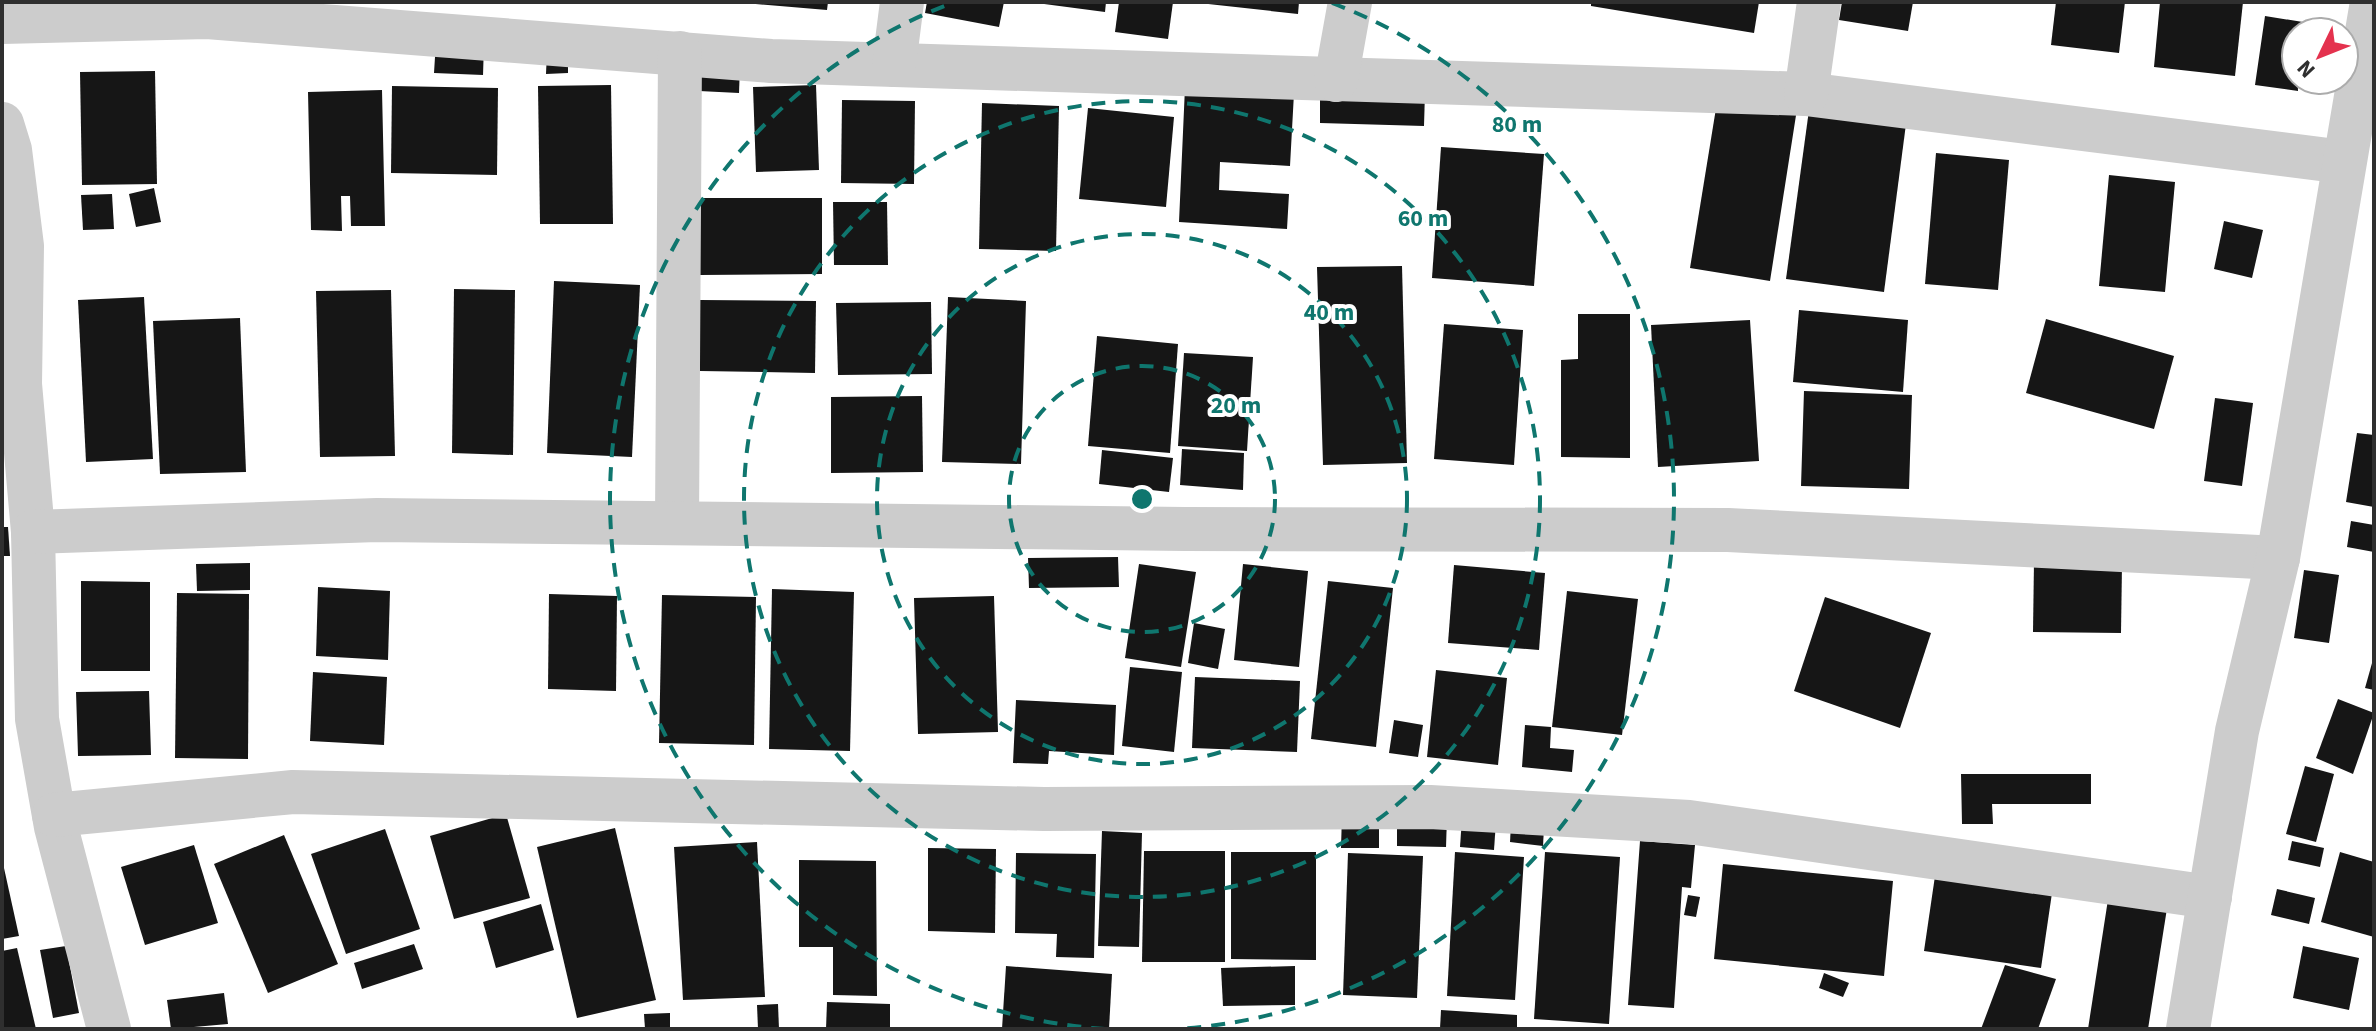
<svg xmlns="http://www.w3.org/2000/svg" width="2376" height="1031" font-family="'Source Sans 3',sans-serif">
<rect width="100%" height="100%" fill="#fff"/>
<!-- building -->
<g fill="#161616">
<polygon points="733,2 828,2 827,10"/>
<polygon points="927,2 1004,2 999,27 925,13"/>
<polygon points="1029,2 1106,2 1105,12"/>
<polygon points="1119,2 1173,2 1168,39 1115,32"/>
<polygon points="1190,2 1299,2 1298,14"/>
<polygon points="1591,2 1759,2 1754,33 1591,6"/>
<polygon points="1842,2 1913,2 1908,31 1839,20"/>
<polygon points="2056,2 2125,2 2119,53 2051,45"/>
<polygon points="2160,2 2243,2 2235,76 2154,67"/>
<polygon points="2265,16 2309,23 2307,32 2296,32 2298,91 2255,85"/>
<polygon points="436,41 484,44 483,75 434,73"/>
<polygon points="547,51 568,51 568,73 546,74"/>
<polygon points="700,64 740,65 739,93 699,91"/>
<polygon points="155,71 157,184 82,185 80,72"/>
<polygon points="611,85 613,224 540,224 538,86"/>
<polygon points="816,85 819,170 756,172 753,87"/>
<polygon points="392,86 498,88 497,175 391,173"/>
<polygon points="1185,87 1294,93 1290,166 1220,162 1219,190 1289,194 1287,229 1179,222"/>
<polygon points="1320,89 1425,92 1424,126 1320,123"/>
<polygon points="382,90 385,226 351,226 350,196 341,196 342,231 311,230 308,92"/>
<polygon points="1718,96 1797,109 1770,281 1690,268"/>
<polygon points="842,100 915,101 914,184 841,183"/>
<polygon points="982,103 1059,106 1056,251 979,249"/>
<polygon points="1088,108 1174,117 1166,207 1079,199"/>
<polygon points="1809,110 1906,124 1884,292 1786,279"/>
<polygon points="1441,147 1544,154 1534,286 1432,278"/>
<polygon points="1936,153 2009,160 1998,290 1925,284"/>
<polygon points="2109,175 2175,182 2165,292 2099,286"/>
<polygon points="154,188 161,222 136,227 129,194"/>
<polygon points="112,194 114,229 83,230 81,195"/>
<polygon points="699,198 822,198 822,274 699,275"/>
<polygon points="833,202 887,202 888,265 834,265"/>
<polygon points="2224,221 2263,230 2252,278 2214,269"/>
<polygon points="1402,266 1407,463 1323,465 1317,267"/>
<polygon points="554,281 640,285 632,457 547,453"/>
<polygon points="454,289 515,290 513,455 452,453"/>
<polygon points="391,290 395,456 320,457 316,291"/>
<polygon points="144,297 153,459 86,462 78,300"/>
<polygon points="948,297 1026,301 1021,464 942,462"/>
<polygon points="700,300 816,301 815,373 700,371"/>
<polygon points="931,302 932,374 838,375 836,303"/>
<polygon points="1799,310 1908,320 1903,392 1793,382"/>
<polygon points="1578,314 1630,314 1630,458 1561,457 1561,360 1578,359"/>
<polygon points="240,318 246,472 160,474 153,321"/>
<polygon points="2046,319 2174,356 2154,429 2026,393"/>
<polygon points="1750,320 1759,461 1658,467 1651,325"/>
<polygon points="1444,324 1523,330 1514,465 1434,459"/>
<polygon points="1097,336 1178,344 1170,453 1088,446"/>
<polygon points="1184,353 1253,357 1247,451 1178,446"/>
<polygon points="1804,391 1912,395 1909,489 1801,486"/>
<polygon points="922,396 923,472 831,473 831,397"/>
<polygon points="2215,398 2253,403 2242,486 2204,481"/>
<polygon points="2357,433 2374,435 2374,507 2346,502"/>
<polygon points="1182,449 1244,453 1243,490 1180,485"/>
<polygon points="1102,450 1173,458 1169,492 1099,484"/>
<polygon points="2351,521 2374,525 2374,552 2347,547"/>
<polygon points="2,527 8,527 10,556 2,556"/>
<polygon points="1118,557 1119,587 1029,588 1028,558"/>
<polygon points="2034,561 2122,564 2121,633 2033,632"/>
<polygon points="250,563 250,590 197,591 196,564"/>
<polygon points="1139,564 1196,572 1181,667 1125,658"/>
<polygon points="1243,564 1308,571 1299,667 1234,660"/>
<polygon points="1454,565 1545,573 1539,650 1448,643"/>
<polygon points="2304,570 2339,575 2329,643 2294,638"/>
<polygon points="81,581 150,582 150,671 81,671"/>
<polygon points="1328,581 1393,588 1376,747 1311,739"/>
<polygon points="318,587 390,591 388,660 316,656"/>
<polygon points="772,589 854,592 850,751 769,749"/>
<polygon points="1567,591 1638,599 1622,735 1552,727"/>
<polygon points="177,593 249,594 248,759 175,758"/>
<polygon points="549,594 617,596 616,691 548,689"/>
<polygon points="662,595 756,597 754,745 659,743"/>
<polygon points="994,596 998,732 918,734 914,598"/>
<polygon points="1825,597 1931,633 1900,728 1794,691"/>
<polygon points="1194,623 1225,629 1218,669 1188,663"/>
<polygon points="2374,656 2374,690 2365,688"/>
<polygon points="1130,667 1182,672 1174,752 1122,746"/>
<polygon points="1436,670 1507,678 1498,765 1427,757"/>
<polygon points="313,672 387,677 384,745 310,741"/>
<polygon points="1195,677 1300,681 1297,752 1192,748"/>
<polygon points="149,691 151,755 78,756 76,692"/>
<polygon points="2338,699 2374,713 2353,774 2316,758"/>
<polygon points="1016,700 1116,705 1114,755 1049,751 1048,764 1013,763"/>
<polygon points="1394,720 1423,725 1418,757 1389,753"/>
<polygon points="1525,725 1551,727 1550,748 1574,750 1572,772 1522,767"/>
<polygon points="2305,766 2334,774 2316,842 2286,834"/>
<polygon points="1961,774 2091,774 2091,804 1992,804 1993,824 1962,824"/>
<polygon points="506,814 530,898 454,919 430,836"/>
<polygon points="1342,814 1379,815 1379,848 1341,848"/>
<polygon points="1397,816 1447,817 1446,847 1397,846"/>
<polygon points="1462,818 1496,821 1494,850 1460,847"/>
<polygon points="1511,824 1544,828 1543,846 1510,842"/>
<polygon points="615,828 656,1000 577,1018 537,847"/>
<polygon points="385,829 420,929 346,954 311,854"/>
<polygon points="1102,831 1142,833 1139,947 1098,946"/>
<polygon points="284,835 338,964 268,993 214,864"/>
<polygon points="1640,841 1695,845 1691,888 1682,887 1674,1008 1628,1005"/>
<polygon points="2292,841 2324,848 2320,867 2288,860"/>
<polygon points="757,842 765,997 683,1000 674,847"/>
<polygon points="194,845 218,923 145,945 121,867"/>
<polygon points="928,848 996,849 995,933 928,931"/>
<polygon points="1144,851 1225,851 1225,962 1142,962"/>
<polygon points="1231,852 1316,852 1316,960 1231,959"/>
<polygon points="1455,852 1524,857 1515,1000 1447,996"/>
<polygon points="1545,852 1620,857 1609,1024 1534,1019"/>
<polygon points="2340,852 2374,862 2374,937 2321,922"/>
<polygon points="1016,853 1096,854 1094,958 1056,957 1057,934 1015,933"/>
<polygon points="1348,853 1423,856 1417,998 1343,995"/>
<polygon points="2,859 19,936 2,939"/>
<polygon points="799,860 876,861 877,996 833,995 833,947 799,947"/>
<polygon points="1723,864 1893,881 1884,976 1714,959"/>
<polygon points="1935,876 2052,893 2041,968 1924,951"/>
<polygon points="2277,889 2315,898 2309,924 2271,915"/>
<polygon points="2109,893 2168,902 2148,1029 2088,1029"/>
<polygon points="1688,895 1700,897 1696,917 1684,915"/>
<polygon points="541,904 554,950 496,968 483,922"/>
<polygon points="414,944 423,969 362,989 354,963"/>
<polygon points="66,946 79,1013 53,1018 40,950"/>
<polygon points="2303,946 2359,958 2349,1010 2293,998"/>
<polygon points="17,948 36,1029 2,1029 2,951"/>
<polygon points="2005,965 2056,979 2038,1029 1981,1029"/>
<polygon points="1006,966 1112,974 1109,1029 1002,1029"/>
<polygon points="1295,966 1295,1005 1223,1006 1221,968"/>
<polygon points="1824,973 1849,983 1843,997 1819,988"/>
<polygon points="224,993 228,1024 171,1029 167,1000"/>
<polygon points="827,1002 890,1004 890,1029 826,1029"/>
<polygon points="778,1004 779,1029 758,1029 757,1005"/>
<polygon points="1441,1010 1517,1015 1517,1029 1440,1029"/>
<polygon points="670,1013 670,1029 645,1029 644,1014"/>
</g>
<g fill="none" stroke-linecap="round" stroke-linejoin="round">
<!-- minor -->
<g stroke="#ccc" stroke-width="44">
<polyline points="2,22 207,17 771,61 1806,94 2344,162"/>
<polyline points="894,65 902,2"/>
<polyline points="1336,80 1350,2"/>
<polyline points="1806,94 1819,2"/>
<polyline points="2,124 10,150 22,246 20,384 33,532 37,719 56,827 109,1029"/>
<polyline points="677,523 680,53"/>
<polyline points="33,532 377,520 1185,529 1728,530 2278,558"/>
<polyline points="54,815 293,792 1044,809 1430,807 1689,822 2210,897"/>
<polyline points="2188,1029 2237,731 2278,558 2372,2"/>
</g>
</g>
<!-- distance rings -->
<g fill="none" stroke="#0f766e" stroke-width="4" stroke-dasharray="14 10">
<circle cx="1142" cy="499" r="133"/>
<circle cx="1142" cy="499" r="265"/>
<circle cx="1142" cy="499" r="398"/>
<path d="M1105 1029A531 531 0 0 1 952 3M1332 3A531 531 0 0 1 1179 1029"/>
</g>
<circle cx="1142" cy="499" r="12" fill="#0f766e" stroke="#fff" stroke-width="4"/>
<g font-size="24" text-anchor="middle" font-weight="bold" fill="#0f766e" stroke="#fff" stroke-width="8" stroke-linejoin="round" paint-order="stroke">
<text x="1517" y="132">80 m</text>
<text x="1423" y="226">60 m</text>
<text x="1329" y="320">40 m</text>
<text x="1236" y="413">20 m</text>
</g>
<!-- border -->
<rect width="2376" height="1031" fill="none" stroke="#2f2f2f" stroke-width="8"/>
<!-- north arrow -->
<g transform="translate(2320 56) rotate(227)"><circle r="38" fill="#ffffff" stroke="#acacac" stroke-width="2"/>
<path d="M0-6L14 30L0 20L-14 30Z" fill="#e4324e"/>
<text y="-12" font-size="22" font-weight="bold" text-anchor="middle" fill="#2f2f2f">N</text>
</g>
</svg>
